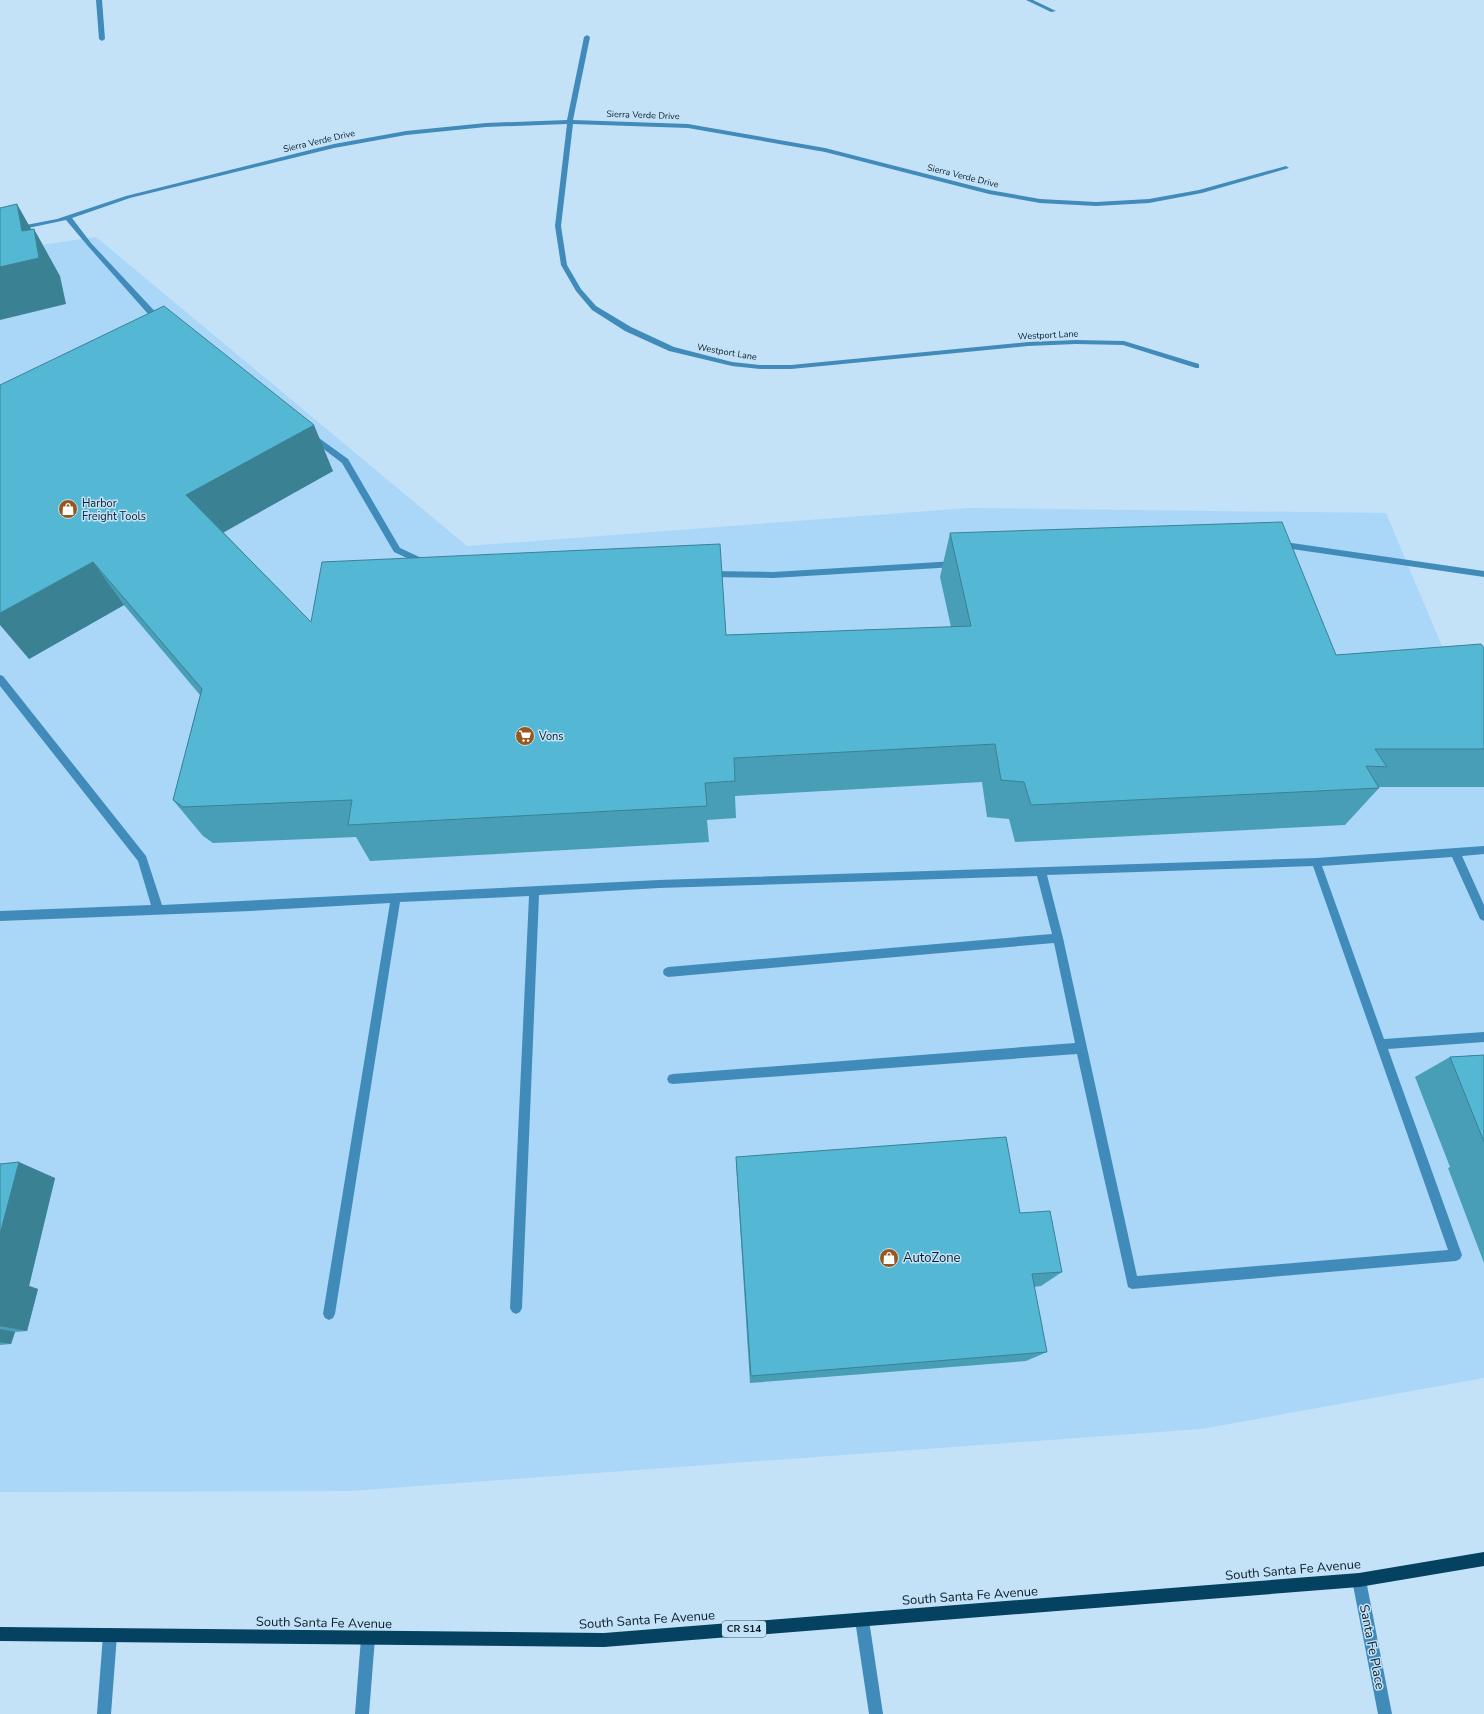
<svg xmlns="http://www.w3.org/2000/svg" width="1484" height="1714" font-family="'Nunito Sans',sans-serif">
<rect width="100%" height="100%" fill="#c4e2f7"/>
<!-- built -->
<polygon fill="#aad7f7" points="96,237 467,546 968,508 1386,513 1484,746 1484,1378 1201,1429 350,1491 0,1492 0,251"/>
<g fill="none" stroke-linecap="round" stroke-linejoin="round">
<!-- minor -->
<g fill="#418bba" fill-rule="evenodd">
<polygon points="96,0 102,0 105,39 102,41 99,39"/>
<polygon points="1026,0 1033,0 1056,11 1051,12"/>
<polygon points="587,35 590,37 573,120 688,124 825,148 989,190 1040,199 1096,202 1149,199 1199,190 1286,166 1289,168 1202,193 1149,203 1096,206 1040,203 989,194 825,152 688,128 573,124 561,226 567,265 581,289 596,306 631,327 674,347 732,362 760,365 791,365 1028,342 1076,340 1124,341 1199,364 1199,368 1196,368 1123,345 1076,344 1028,346 791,369 760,369 732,366 669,351 625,331 592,310 576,291 561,265 555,226 567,124 486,127 406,135 334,148 130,198 72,218 91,243 163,320 164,322 160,324 157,324 87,245 66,220 0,234 0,230 57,219 126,196 334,144 406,131 486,123 567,120 584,37"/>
<polygon points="312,433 348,459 400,548 428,561 429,563 428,565 422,565 394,552 342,463 309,438 308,436"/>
<polygon points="1278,541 1484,571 1484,577 1278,547 1274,544"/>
<polygon points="955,561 959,564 955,567 773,578 709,577 705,574 709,571 773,572"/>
<path d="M0 675 3 676 146 856 162 905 659 880 1316 858 1484 846V854L1462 856 1484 905V921L1480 919 1452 857 1322 866 1384 1039 1484 1032V1042L1388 1049 1462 1255 1460 1259 1456 1261 1132 1289 1128 1287 1077 1054 673 1084 669 1083 667 1079 669 1075 673 1074 1075 1043 1054 943 668 977 664 975 663 972 664 969 668 967 1052 934 1037 876 659 888 539 895 522 1308 520 1312 516 1314 512 1312 510 1308 529 896 400 902 335 1314 333 1318 329 1320 325 1318 323 1314 390 903 251 911 0 921V911L151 905 138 861 0 686ZM1313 866 1448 1250 1137 1276 1063 938 1047 875Z"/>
<polygon points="1359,1573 1364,1575 1366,1580 1392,1714 1378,1714 1352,1580 1354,1575"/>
<polygon points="862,1613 867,1615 869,1620 883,1714 869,1714 855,1620 857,1615"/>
<polygon points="110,1628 115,1630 117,1635 111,1714 97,1714 103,1635 105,1630"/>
<polygon points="368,1631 373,1633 375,1638 369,1714 355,1714 361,1638 363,1633"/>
</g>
<!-- major -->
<polygon fill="#054160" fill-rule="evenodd" points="1484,1552 1484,1566 1359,1587 604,1647 0,1641 0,1627 604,1633 1359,1573"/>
</g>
<!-- wall -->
<g fill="#489eb6">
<polygon points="164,306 333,471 223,532 311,622 726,635 951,627 940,577 950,533 1336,655 1484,648 1484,787 1379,787 1379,788 1345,825 1015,842 1009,819 987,817 982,782 735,796 736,818 707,820 709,842 370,861 356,837 213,843 203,836 173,800 200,695 124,605 29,659"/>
<polygon points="1484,1055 1484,1263 1448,1168 1450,1167 1415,1077 1450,1057"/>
<polygon points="736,1157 1020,1213 1062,1272 1041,1286 1034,1287 1047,1352 1026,1361 750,1383 737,1178"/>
<polygon points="0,1164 55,1178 29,1286 38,1289 27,1331 15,1332 11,1344 0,1345"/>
</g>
<!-- shaded-wall -->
<g fill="#3b8194">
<polygon points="17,204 35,236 34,229 60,276 66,304 0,320 0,267 22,231"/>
<polygon points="314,425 333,471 212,539 186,495"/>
<polygon points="93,562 124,605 29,659 0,625 0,613"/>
<polygon points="19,1162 55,1178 29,1286 38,1289 27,1331 0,1326 0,1234"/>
<polygon points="0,1329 15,1332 11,1344 0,1342"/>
</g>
<!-- building -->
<g fill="#54b8d4" stroke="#3b8194">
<polygon points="17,204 22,231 34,229 39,258 0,267 0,208"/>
<polygon points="164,306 314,425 186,495 311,622 322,562 720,544 726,635 971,626 950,533 1282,522 1336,655 1481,644 1484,648 1484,749 1375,749 1387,767 1366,766 1379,788 1031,805 1024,782 1001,780 995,744 734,758 735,781 705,783 707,806 348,825 352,800 183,807 173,800 202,689 93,562 0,613 0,385"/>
<polygon points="1484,1055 1484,1142 1450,1057"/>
<polygon points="1006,1137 1020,1213 1050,1211 1062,1272 1032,1274 1047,1352 751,1376 736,1157"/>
<polygon points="19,1162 0,1234 0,1164"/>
</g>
<!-- icons -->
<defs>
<symbol id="shop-disc" viewBox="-11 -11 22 22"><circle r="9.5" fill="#96581e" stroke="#c4e2f7"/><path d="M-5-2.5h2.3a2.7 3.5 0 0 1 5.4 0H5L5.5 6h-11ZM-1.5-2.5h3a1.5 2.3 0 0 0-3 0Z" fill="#fff"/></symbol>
<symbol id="supermarket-disc" viewBox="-11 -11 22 22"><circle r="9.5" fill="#96581e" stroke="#c4e2f7"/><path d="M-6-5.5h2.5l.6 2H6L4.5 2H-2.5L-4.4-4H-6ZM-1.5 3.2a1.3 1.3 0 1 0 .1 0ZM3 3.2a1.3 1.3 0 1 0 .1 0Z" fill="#fff"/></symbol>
</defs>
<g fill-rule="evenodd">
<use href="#shop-disc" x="57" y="498" width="22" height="22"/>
<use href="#supermarket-disc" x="514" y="725" width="22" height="22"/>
<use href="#shop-disc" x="878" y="1247" width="22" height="22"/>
</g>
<g text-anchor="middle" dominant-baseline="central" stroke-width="3" stroke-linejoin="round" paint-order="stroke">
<!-- far-street labels -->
<g font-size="9" fill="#091d2a" stroke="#c4e2f7">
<text transform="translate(643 115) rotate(2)">Sierra Verde Drive</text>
<text transform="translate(319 141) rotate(-13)">Sierra Verde Drive</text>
<text transform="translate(963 176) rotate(14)">Sierra Verde Drive</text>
<text transform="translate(1048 335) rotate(-3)">Westport Lane</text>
<text transform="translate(727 352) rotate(10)">Westport Lane</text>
</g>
<!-- shield labels -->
<rect fill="#c4e2f7" stroke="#415868" stroke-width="1" x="722" y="1621" width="44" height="16" rx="3"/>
<g font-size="10" font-weight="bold" fill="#091d2a">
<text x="744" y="1629">CR S14</text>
</g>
<!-- poi labels -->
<g font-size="11" fill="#091d2a" stroke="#c4e2f7" text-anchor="start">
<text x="82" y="503">Harbor<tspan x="82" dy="13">Freight Tools</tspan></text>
<text x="539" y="736">Vons</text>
</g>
<!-- near-poi labels -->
<g font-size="13" fill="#091d2a" stroke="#c4e2f7" text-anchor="start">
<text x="903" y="1258">AutoZone</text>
</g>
<!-- near-street labels -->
<g font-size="13" fill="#091d2a" stroke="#c4e2f7">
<text transform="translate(1293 1570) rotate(-5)">South Santa Fe Avenue</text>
<text transform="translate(970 1596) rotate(-4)">South Santa Fe Avenue</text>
<text transform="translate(647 1620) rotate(-4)">South Santa Fe Avenue</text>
<text transform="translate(324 1623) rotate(1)">South Santa Fe Avenue</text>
<text transform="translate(1372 1647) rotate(79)">Santa Fe Place</text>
</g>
</g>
</svg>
